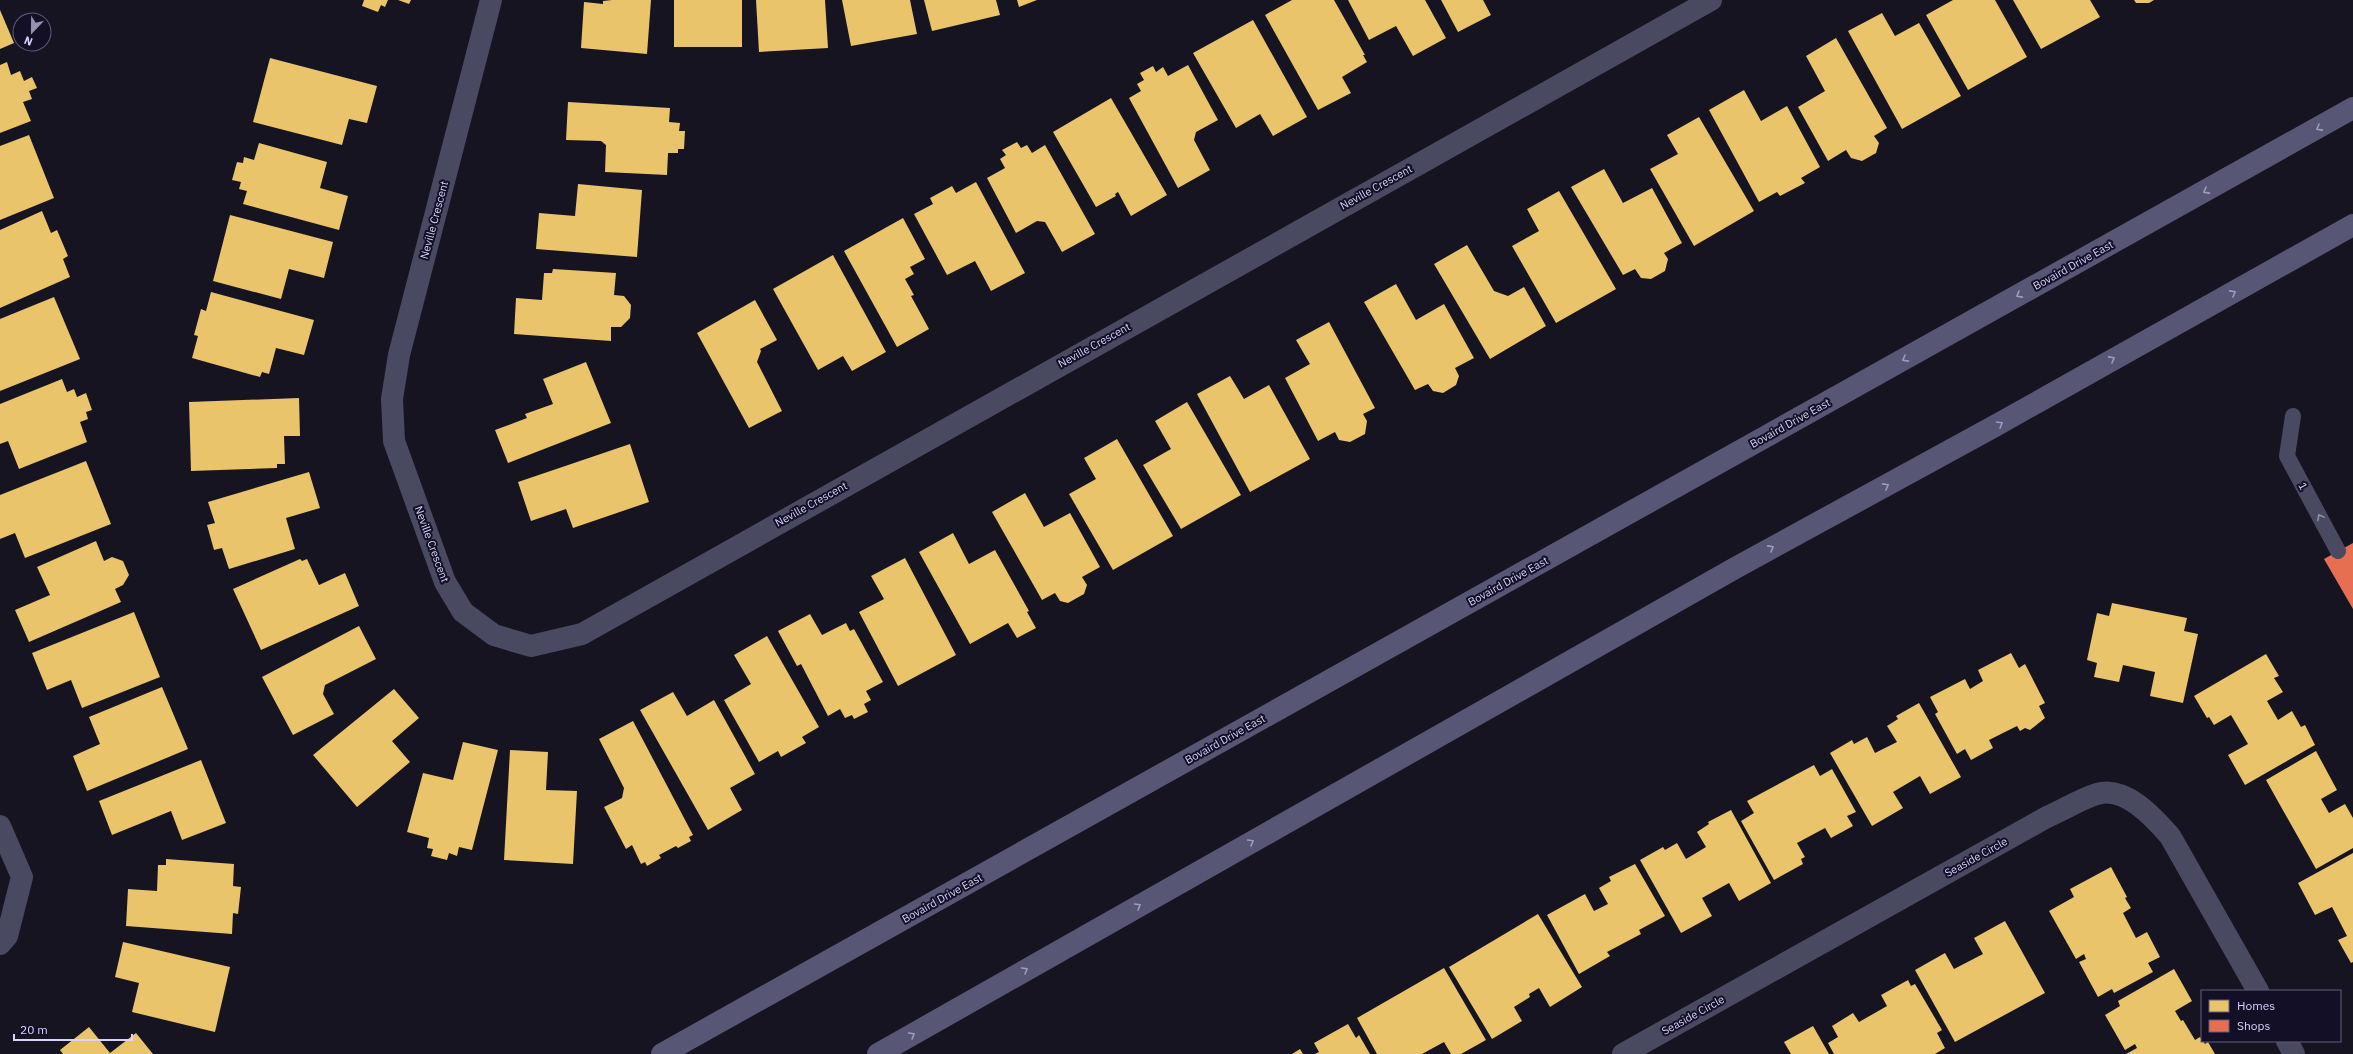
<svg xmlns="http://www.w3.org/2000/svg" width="2353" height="1054" font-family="'IBM Plex Sans',sans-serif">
<rect width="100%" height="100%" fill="#161421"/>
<!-- homes -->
<g fill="#e9c46a">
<polygon points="364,0 388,0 385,7 381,5 378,12 362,6"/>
<polygon points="398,0 411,0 409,4"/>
<polygon points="612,0 651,0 647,54 581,48 584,2 603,4 603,1"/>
<rect x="674" y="0" width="68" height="47"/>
<polygon points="756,0 825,0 828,48 759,52"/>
<polygon points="842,0 910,0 917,34 851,46"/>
<polygon points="924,0 996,0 1000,15 932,31"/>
<polygon points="1017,0 1037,0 1019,7"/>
<polygon points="1292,0 1334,0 1365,55 1363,55 1367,62 1342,77 1351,93 1318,110 1265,15"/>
<polygon points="1348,0 1425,0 1446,38 1413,56 1396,26 1369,40"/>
<polygon points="1441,0 1483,0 1491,15 1458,32"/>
<polygon points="1953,0 1995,0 2027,57 1968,90 1926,15"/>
<polygon points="2013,0 2090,0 2100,17 2041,49"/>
<polygon points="2134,0 2154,0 2149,3 2136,3"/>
<polygon points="0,10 14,43 0,49"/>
<polygon points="1882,13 1895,36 1919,23 1961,96 1902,129 1848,31"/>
<polygon points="1253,20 1307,117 1273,136 1260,114 1236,128 1193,53"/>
<polygon points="1836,38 1887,128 1874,136 1879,143 1876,153 1862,161 1851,158 1846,150 1828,161 1798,107 1825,91 1806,56"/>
<polygon points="270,58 377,86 367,123 349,119 342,145 253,122"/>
<polygon points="7,62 11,75 20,71 24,81 32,77 37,88 29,91 32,99 23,102 31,121 0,133 0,65"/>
<polygon points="1188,65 1218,120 1196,132 1194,140 1210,170 1178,188 1129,98 1141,91 1137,84 1144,80 1140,73 1153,66 1156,72 1163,67 1168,76"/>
<polygon points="1744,90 1761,121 1787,106 1820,167 1801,178 1805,183 1780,196 1777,192 1759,202 1709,110"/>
<polygon points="1111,98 1167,195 1131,216 1118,192 1115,194 1116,196 1096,207 1053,132"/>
<polygon points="568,102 670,108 669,122 680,123 679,131 685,131 684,149 678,149 678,153 668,153 667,175 605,172 606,145 601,141 566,140"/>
<polygon points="1699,117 1754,211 1694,246 1650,169 1678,154 1667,135"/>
<polygon points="29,135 54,198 0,220 0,146"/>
<polygon points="1017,142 1021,148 1027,145 1032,153 1045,145 1095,234 1062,252 1045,222 1037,221 1016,233 987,178 1005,168 1000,159 1006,155 1002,150"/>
<polygon points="259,143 327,162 320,188 348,196 339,230 243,204 247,191 239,189 241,182 232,180 237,162 243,163 244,157 254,160"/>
<polygon points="1604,169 1623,203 1652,188 1682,243 1664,253 1668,259 1665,271 1651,279 1641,278 1635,269 1623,275 1571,187"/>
<polygon points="976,182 1025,273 991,291 975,261 947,275 914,214 933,204 930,198 952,186 956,193"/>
<polygon points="578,184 642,190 637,257 536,249 539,213 575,216"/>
<polygon points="1559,191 1616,289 1556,323 1512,246 1539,231 1527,209"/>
<polygon points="42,211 51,233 57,230 68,256 63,259 70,277 0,308 0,230"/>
<polygon points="230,215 333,242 324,278 289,269 281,299 213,281"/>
<polygon points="903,218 925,259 910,267 914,274 905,279 914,295 911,296 929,329 897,347 844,251"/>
<polygon points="1467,245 1494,291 1508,296 1524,287 1546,326 1490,359 1434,264"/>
<polygon points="833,255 886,352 852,371 843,356 818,370 773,289"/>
<polygon points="553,269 616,273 614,295 624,296 631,305 630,318 621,327 611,327 611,341 514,334 516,298 542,300 544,273 552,273"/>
<polygon points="1396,284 1416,320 1444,304 1474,358 1455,368 1459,376 1456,385 1443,393 1433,391 1428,384 1415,390 1364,302"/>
<polygon points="211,292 314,320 304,355 276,348 269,374 262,372 260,377 192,358 198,336 194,335 201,309 206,311"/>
<polygon points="54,297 80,359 0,391 0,319"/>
<polygon points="755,300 777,340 760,349 761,351 757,362 782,411 749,428 697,333"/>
<polygon points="1329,322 1375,408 1363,414 1367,421 1365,434 1350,442 1339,440 1335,432 1318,441 1285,378 1310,364 1296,340"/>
<polygon points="586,362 611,423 508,463 495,430 527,418 525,414 553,404 543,379"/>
<polygon points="1230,376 1244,399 1269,385 1310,459 1250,492 1197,394"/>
<polygon points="62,379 67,392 74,389 77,397 86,393 92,410 86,412 88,419 80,422 87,442 19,469 8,441 0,444 0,404"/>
<polygon points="299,398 300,436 284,436 285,464 277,464 277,468 191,471 189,402"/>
<polygon points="1187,402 1241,495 1181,529 1143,465 1171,449 1155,421"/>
<polygon points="1117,439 1173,536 1113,570 1069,494 1096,479 1084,458"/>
<polygon points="630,444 649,502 573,528 566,509 531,521 518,482"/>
<polygon points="86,461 111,524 25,558 15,533 0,539 0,495"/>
<polygon points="309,472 320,508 286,518 295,549 229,569 222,548 214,550 207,525 215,523 208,502"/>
<polygon points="1025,493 1044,527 1070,513 1100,567 1082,577 1087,585 1084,594 1068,603 1060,601 1055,593 1042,600 992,512"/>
<polygon points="953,533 969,564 995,550 1029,611 1027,612 1036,628 1017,638 1008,623 970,644 919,552"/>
<polygon points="96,541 104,561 112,557 123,561 129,575 123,585 115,589 121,602 29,642 15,610 50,595 37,567"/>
<polygon points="905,558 956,655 898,686 859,612 884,599 871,576"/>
<polygon points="300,559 302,561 307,559 319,585 345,573 359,606 261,650 233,589"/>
<polygon points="2112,603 2187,618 2184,631 2198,634 2183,703 2150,696 2155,672 2123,665 2119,682 2094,677 2097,663 2087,660 2097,613 2109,616"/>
<polygon points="134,612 160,677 82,708 71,680 47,690 32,653"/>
<polygon points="810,614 822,635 846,623 850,631 854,629 883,682 866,691 871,700 864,704 868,712 854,719 852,715 845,718 840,709 828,716 801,664 797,666 778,631"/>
<polygon points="359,626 376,659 325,685 323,694 334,714 293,735 262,677"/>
<polygon points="767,636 819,727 802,737 806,743 781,757 778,751 759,762 724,700 751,684 734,655"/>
<polygon points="2011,653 2019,668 2025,664 2045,703 2039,706 2045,718 2030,730 2025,728 2020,731 2017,726 1989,740 1993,748 1971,760 1965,749 1957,754 1935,714 1938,712 1930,697 1965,679 1970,689 1983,681 1978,670"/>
<polygon points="2266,654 2279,676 2274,678 2283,692 2267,701 2278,720 2292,711 2301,727 2305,725 2315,745 2245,785 2228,755 2248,744 2231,715 2214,725 2209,717 2207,718 2194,696"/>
<polygon points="162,687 188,749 87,791 73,756 100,744 89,717"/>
<polygon points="394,689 419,718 392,741 410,762 357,807 313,755"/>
<polygon points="673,692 687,716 714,700 755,774 730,788 742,810 708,830 640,710"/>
<polygon points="1919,703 1961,777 1930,794 1920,776 1893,792 1903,808 1872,826 1830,753 1852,740 1854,744 1867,737 1875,753 1897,742 1887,726 1898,719 1896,716"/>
<polygon points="633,721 693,835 689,837 691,841 678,848 676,846 659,855 661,858 647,866 645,862 641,864 632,845 626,849 604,807 622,798 624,788 599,739"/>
<polygon points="463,742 498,750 472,850 459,847 457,856 449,853 447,860 431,856 433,849 427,848 429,838 407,832 423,773 453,780"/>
<polygon points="510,750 548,752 546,790 577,791 573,864 504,860"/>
<polygon points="2316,751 2337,790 2321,799 2329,813 2345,804 2353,818 2353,848 2316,869 2266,780"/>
<polygon points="201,760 226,823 182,840 171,811 112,835 99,801"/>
<polygon points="1814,765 1820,776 1832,769 1856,812 1847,816 1853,826 1831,838 1825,828 1797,843 1805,857 1801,859 1803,864 1774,880 1741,821 1754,813 1747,801"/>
<polygon points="1731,810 1771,883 1739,901 1729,883 1702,898 1712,916 1681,933 1640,860 1663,847 1665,850 1677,843 1686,859 1706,847 1697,832 1709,824 1708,822"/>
<polygon points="2353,853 2353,962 2351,963 2338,940 2347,936 2332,907 2315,915 2298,883"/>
<polygon points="166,859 234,864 233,886 241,887 238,914 233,913 232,934 126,926 128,889 157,891 158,865 166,865"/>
<polygon points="1635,864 1665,916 1639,930 1641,934 1607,952 1610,956 1579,974 1547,915 1585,894 1594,911 1608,904 1599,888 1611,881 1609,877"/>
<polygon points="2111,867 2127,897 2125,898 2131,908 2123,913 2136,938 2147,932 2160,957 2148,963 2153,972 2114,993 2112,989 2098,997 2079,962 2086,959 2084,954 2076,959 2049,911 2074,897 2070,889"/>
<polygon points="1538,914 1582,987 1550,1007 1539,988 1529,994 1530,997 1514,1007 1522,1021 1492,1039 1449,967"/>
<polygon points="2005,921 2045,993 1955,1042 1915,970 1945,953 1954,969 1983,954 1974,938"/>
<polygon points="123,942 230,967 215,1032 132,1012 139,983 115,977"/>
<polygon points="1444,968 1486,1040 1461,1054 1451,1054 1444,1042 1422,1054 1377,1054 1357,1018"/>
<polygon points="2174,969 2192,1001 2175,1011 2181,1021 2183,1020 2195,1040 2200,1037 2205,1044 2208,1042 2215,1054 2126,1054 2137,1048 2135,1044 2125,1050 2105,1015 2120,1006 2118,1001"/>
<polygon points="1908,980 1911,986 1915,984 1942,1030 1937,1033 1945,1048 1935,1054 1834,1054 1828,1043 1838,1037 1832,1026 1853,1013 1859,1022 1887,1006 1881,995"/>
<polygon points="1348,1024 1356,1038 1359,1035 1370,1054 1315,1054 1319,1052 1314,1043"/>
<polygon points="1813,1026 1829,1054 1791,1054 1784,1042"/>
<polygon points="89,1027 110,1053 136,1033 153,1054 63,1054 60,1050"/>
<polygon points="1300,1049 1303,1054 1292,1054"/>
</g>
<!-- shops -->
<polygon fill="#e76f51" points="2353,543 2353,609 2324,559"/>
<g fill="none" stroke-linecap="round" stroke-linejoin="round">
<!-- service -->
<polyline stroke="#4a4962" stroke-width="16" points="2293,416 2287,456 2338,551"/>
<!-- minor -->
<g stroke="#4a4962" stroke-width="22">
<polyline points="491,0 399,355 392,399 394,441 445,582 463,612 494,635 531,646 582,634 1711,0"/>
<polyline points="0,826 22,877 7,936 0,944"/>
<polyline points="2287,1041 2294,1054"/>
<path d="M1623 1054 2047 817C2064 810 2080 799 2097 794 2125 785 2154 818 2170 836L2258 991"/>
</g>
<!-- secondary -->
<g stroke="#575674" stroke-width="22">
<polyline points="662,1054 2353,108"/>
<polyline points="878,1054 1737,567 1993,427 2353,225"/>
</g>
</g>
<!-- one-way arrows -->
<defs><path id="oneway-chevron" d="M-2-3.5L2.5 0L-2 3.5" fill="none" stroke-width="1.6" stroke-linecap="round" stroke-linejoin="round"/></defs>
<g stroke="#9e9bc0">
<use href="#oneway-chevron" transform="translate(2319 128) rotate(151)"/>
<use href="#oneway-chevron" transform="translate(2206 191) rotate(151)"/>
<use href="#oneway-chevron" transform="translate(2233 293) rotate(-29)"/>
<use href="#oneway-chevron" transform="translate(2019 295) rotate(151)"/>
<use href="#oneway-chevron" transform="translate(1905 359) rotate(151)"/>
<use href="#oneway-chevron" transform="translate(2112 359) rotate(-29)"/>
<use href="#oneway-chevron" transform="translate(2000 424) rotate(-31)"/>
<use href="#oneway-chevron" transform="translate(1886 486) rotate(-29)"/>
<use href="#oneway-chevron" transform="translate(1771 548) rotate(-29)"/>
<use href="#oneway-chevron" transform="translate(1251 842) rotate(-30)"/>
<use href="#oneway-chevron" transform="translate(1138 906) rotate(-30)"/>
<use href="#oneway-chevron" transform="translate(1025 970) rotate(-30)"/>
<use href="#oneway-chevron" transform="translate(912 1035) rotate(-30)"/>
</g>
<use stroke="#928eb0" href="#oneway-chevron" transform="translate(2320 517) rotate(-118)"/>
<g text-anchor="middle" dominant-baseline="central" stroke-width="4" stroke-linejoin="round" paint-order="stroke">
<!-- street labels -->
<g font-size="11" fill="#d9d4ff" stroke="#130f26">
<text transform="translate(1376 187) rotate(-29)">Neville Crescent</text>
<text transform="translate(434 220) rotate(-75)">Neville Crescent</text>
<text transform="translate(2073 265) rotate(-29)">Bovaird Drive East</text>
<text transform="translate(1094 345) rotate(-29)">Neville Crescent</text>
<text transform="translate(1790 423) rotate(-29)">Bovaird Drive East</text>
<text transform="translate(2303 486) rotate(62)">1</text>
<text transform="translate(811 504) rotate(-29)">Neville Crescent</text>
<text transform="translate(432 544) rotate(70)">Neville Crescent</text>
<text transform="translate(1508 581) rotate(-29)">Bovaird Drive East</text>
<text transform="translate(1225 739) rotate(-29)">Bovaird Drive East</text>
<text transform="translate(1976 857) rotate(-29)">Seaside Circle</text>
<text transform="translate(942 898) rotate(-29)">Bovaird Drive East</text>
<text transform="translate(1693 1015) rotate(-29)">Seaside Circle</text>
</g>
</g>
<!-- legend -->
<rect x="2201" y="990" width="140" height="52" fill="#130f26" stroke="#625e7d"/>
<rect x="2209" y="1000" width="20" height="12" fill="#e9c46a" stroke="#625e7d"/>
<text x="2237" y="1010" font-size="12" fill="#d9d4ff">Homes</text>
<rect x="2209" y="1020" width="20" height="12" fill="#e76f51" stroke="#625e7d"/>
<text x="2237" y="1030" font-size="12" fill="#d9d4ff">Shops</text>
<!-- north arrow -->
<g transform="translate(32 32) rotate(202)"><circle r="19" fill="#130f26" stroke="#625e7d"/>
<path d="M0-3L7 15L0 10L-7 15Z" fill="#9591b1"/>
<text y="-6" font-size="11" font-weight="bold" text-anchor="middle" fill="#d9d4ff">N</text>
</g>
<!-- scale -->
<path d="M14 1034v6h118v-6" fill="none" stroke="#d9d4ff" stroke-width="2"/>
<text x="20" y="1034" font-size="12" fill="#d9d4ff" stroke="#130f26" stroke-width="3" paint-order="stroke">20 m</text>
</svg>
